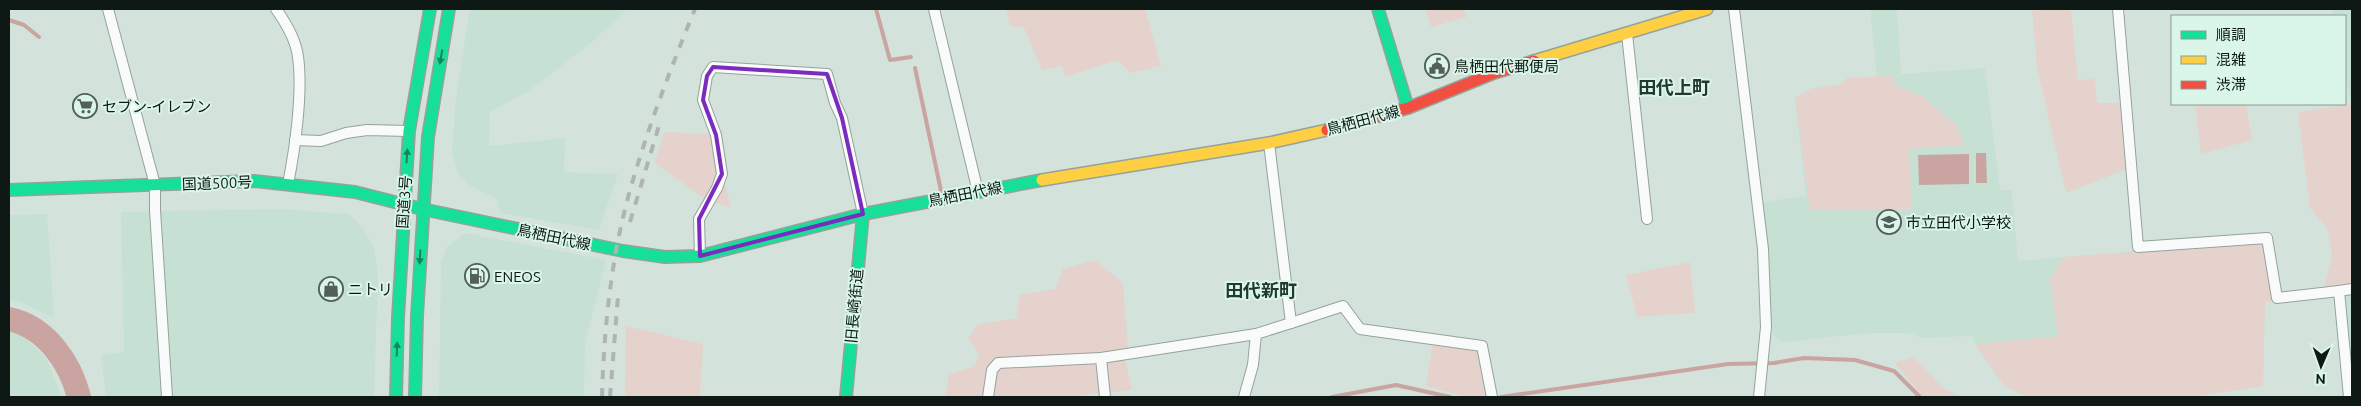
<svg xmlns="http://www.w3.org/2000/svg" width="2361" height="406" font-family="Ubuntu,'Noto Sans JP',sans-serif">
<rect width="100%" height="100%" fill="#d3e3db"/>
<!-- built -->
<g fill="#c6e1d4">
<polygon points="470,9 627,9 591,43 527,92 490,112 489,146 565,138 564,172 618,174 599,230 500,213 497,199 469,185 458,173 452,152 456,97"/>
<polygon points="1870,9 1897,9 1901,74 1985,68 2000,190 2012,190 2018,261 2135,251 2265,302 2263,386 2190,397 2029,397 2004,386 1975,344 1973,336 1922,338 1910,333 1868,333 1785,342 1777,339 1773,334 1762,202 1806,196 1795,98 1810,89 1842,84 1847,78 1877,77"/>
<polygon points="2332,9 2352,9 2352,107 2345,74 2345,16 2333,16"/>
<polygon points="279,209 349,214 363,228 374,248 378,273 374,397 106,397 101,355 124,352 121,212"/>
<polygon points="47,214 54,318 21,302 9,300 9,215"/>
<polygon points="465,233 606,260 585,343 584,397 439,397 441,262 447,247"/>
<polygon points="2352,294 2352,397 2342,304 2347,295"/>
<polygon points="9,328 15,329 46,358 62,397 9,397"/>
</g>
<!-- green -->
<g fill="#e6d2cd">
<polygon points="1006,9 1145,9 1161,66 1130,73 1118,60 1065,77 1062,66 1042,70 1024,28 1010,26"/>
<polygon points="1425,9 1464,9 1467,17 1431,27"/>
<polygon points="2032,9 2071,9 2078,80 2095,79 2097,103 2119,103 2129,168 2066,193 2037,68"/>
<polygon points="1892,75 1896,86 1923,97 1957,126 1964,145 1910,149 1911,209 1810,210 1795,98 1810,89 1842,84 1847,78"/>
<polygon points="2195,104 2246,104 2252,140 2201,154"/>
<polygon points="2351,104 2352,284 2324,287 2332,254 2327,228 2310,208 2298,112"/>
<polygon points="664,132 712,134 731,208 702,197 655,163"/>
<polygon points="2264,242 2274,301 2265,302 2263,386 2190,397 2029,397 2004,386 1975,344 2058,336 2050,279 2063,257"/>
<polygon points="1095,260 1123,283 1128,347 1125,360 1132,390 1066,397 945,397 949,375 974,366 979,354 968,339 977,325 1017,318 1019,295 1055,289 1063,269"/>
<polygon points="1690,262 1695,313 1637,317 1626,275"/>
<polygon points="626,326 703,344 700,397 625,397"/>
<polygon points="1433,343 1477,349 1487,396 1467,397 1426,386"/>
<polygon points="1914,357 1943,388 1960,397 1923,397 1895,363"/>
</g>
<!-- water -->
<g fill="#caa4a0">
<polygon points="1976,153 1986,153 1987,183 1976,183"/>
<polygon points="1969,154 1969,184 1919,185 1918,155"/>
</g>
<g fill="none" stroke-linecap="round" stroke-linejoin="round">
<!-- stream -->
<g stroke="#caa4a0" stroke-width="4">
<polyline points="876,9 890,60 911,57"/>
<polyline points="9,20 24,25 39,37"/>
<polyline points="915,68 941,191"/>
<polyline points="1332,397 1396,385 1450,397"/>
<polyline points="1501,397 1728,364 1774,363 1804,358 1855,360 1894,371 1920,397"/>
</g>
<!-- river -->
<path stroke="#caa4a0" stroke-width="24" d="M9 319C46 327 70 362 79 397"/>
<defs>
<g id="street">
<polyline points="108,9 155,185 155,210 167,397"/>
<path d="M276 9C286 23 296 40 298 57 303 92 295 149 288 184"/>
<polyline points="934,9 978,192"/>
<polyline points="1734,9 1763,249 1766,327 1759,397"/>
<polyline points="2118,9 2138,247 2267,238 2277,298 2339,291"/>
<polyline points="1627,34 1647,219"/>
<polyline points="295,140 321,141 346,133 367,130 409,131"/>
<polyline points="700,256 699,219 717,188 722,174 716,135 703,100 707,76 713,67 827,74 835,103 842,118 863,214"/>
<polyline points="1291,323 1343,306 1360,329 1482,346 1492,397"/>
<polyline points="1101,358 1105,397"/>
<polyline points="988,397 992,370 998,363 1101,358 1256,334"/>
<polyline points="1244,397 1253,365 1256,334 1291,323 1269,143"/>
<polyline points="2349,397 2339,291 2352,289"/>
</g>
<g id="fast">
<polyline points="1378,9 1408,108"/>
<polyline points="9,190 254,181 355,192 422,209"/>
<polyline points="422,209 623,251 665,257 700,256 863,214 1042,180"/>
<polyline points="396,397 398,318 409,131 430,9"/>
<polyline points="415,397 417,316 428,137 449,9"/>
<polyline points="846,397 863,214"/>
</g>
<g id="slow">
<polyline points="1534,61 1707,9"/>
<polyline points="1042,180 1269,143 1327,130"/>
</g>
<polyline id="jam" points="1327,130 1408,108 1494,73 1534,61"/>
</defs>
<!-- street casing -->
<use href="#street" stroke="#95a29c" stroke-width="12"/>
<!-- fast casing -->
<use href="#fast" stroke="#95a29c" stroke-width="14"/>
<!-- slow casing -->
<use href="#slow" stroke="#95a29c" stroke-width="14"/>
<!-- jam casing -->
<use href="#jam" stroke="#95a29c" stroke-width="14"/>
<!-- street -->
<use href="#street" stroke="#f8fbfa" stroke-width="10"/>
<!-- fast -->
<use href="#fast" stroke="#16e098" stroke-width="11"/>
<!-- slow -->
<use href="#slow" stroke="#ffcf43" stroke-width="11"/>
<!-- jam -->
<use href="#jam" stroke="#f24e42" stroke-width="11"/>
<!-- rail -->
<g stroke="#afb3b1" stroke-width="4" stroke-dasharray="9 9" stroke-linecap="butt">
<polyline points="630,222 661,119"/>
<path d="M602 397C604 325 612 249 633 180 650 122 672 65 695 9"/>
<polyline points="610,397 618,296"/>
</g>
</g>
<!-- one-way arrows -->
<defs><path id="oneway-solid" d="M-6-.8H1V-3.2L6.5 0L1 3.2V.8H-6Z" transform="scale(1.25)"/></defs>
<g fill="#12865d">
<use href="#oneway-solid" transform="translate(441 57) rotate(100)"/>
<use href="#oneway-solid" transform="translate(407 156) rotate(-86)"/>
<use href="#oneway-solid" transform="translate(420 257) rotate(93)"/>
<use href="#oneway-solid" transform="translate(397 349) rotate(-88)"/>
</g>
<!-- marked area -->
<path fill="none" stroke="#7b2cbf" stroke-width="4" stroke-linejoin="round" d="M713 67 827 74 842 118 863 214 700 256 699 219 722 174 716 135 703 100 707 76Z"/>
<!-- icons -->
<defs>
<symbol id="civic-ring" viewBox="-11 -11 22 22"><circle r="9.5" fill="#daf6e9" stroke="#535f5a" stroke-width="1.5"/><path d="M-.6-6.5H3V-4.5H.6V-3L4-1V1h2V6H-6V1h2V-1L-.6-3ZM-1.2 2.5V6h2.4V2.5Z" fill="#535f5a"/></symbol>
<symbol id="supermarket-ring" viewBox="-11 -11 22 22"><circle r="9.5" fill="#daf6e9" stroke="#535f5a" stroke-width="1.5"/><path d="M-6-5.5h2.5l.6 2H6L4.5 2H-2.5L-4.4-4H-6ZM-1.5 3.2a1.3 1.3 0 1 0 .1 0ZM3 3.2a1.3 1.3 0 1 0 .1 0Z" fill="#535f5a"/></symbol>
<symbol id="school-ring" viewBox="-11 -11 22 22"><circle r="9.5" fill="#daf6e9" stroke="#535f5a" stroke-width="1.5"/><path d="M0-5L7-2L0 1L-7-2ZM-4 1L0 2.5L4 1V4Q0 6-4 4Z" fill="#535f5a"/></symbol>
<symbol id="fuel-ring" viewBox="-11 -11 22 22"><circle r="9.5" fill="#daf6e9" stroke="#535f5a" stroke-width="1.5"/><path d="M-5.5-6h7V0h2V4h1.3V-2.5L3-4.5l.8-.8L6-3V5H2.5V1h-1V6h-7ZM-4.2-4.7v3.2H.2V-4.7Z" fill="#535f5a"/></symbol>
<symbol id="shop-ring" viewBox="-11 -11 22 22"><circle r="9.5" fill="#daf6e9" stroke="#535f5a" stroke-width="1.5"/><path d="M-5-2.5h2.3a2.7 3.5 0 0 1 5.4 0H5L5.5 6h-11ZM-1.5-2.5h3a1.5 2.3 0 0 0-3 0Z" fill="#535f5a"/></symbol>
</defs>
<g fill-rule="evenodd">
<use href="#civic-ring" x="1423" y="52" width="28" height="28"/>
<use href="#supermarket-ring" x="71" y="92" width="28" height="28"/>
<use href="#school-ring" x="1875" y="208" width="28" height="28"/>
<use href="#fuel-ring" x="463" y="262" width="28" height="28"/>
<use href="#shop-ring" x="317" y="275" width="28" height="28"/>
</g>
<g text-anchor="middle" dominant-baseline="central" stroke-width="4" stroke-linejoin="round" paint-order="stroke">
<!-- poi labels -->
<g font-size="15" fill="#0e1814" stroke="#daf6e9" text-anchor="start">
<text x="1454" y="66">鳥栖田代郵便局</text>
<text x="102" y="106">セブン-イレブン</text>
<text x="1906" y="222">市立田代小学校</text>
<text x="494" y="276">ENEOS</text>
<text x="348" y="289">ニトリ</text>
</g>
<!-- street labels -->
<g font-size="15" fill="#0e1814" stroke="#daf6e9">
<text transform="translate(1363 120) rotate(-15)">鳥栖田代線</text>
<text transform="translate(217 183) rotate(-2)">国道500号</text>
<text transform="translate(965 194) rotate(-11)">鳥栖田代線</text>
<text transform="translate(404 202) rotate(-86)">国道3号</text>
<text transform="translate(554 237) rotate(12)">鳥栖田代線</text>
<text transform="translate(854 306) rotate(-85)">旧長崎街道</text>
</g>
<!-- quarter labels -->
<g font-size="18" font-weight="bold" fill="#233930" stroke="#daf6e9">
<text x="1674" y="87">田代上町</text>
<text x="1261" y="290">田代新町</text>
</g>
</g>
<!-- border -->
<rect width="2361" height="406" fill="none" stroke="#0e1814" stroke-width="20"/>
<!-- legend -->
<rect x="2171" y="15" width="175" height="90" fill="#daf6e9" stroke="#889d94"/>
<rect x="2181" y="31" width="25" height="8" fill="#16e098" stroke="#889d94"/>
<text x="2216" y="40" font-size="15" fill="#0e1814">順調</text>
<rect x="2181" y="56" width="25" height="8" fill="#ffcf43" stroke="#889d94"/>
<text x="2216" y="65" font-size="15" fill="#0e1814">混雑</text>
<rect x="2181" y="81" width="25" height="8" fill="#f24e42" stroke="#889d94"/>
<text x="2216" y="90" font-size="15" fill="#0e1814">渋滞</text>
<!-- north arrow -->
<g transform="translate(2321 366) rotate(182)" stroke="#daf6e9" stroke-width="4" paint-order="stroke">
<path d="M0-4L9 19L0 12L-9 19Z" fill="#0e1814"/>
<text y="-8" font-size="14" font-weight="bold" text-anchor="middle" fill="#0e1814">N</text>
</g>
</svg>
